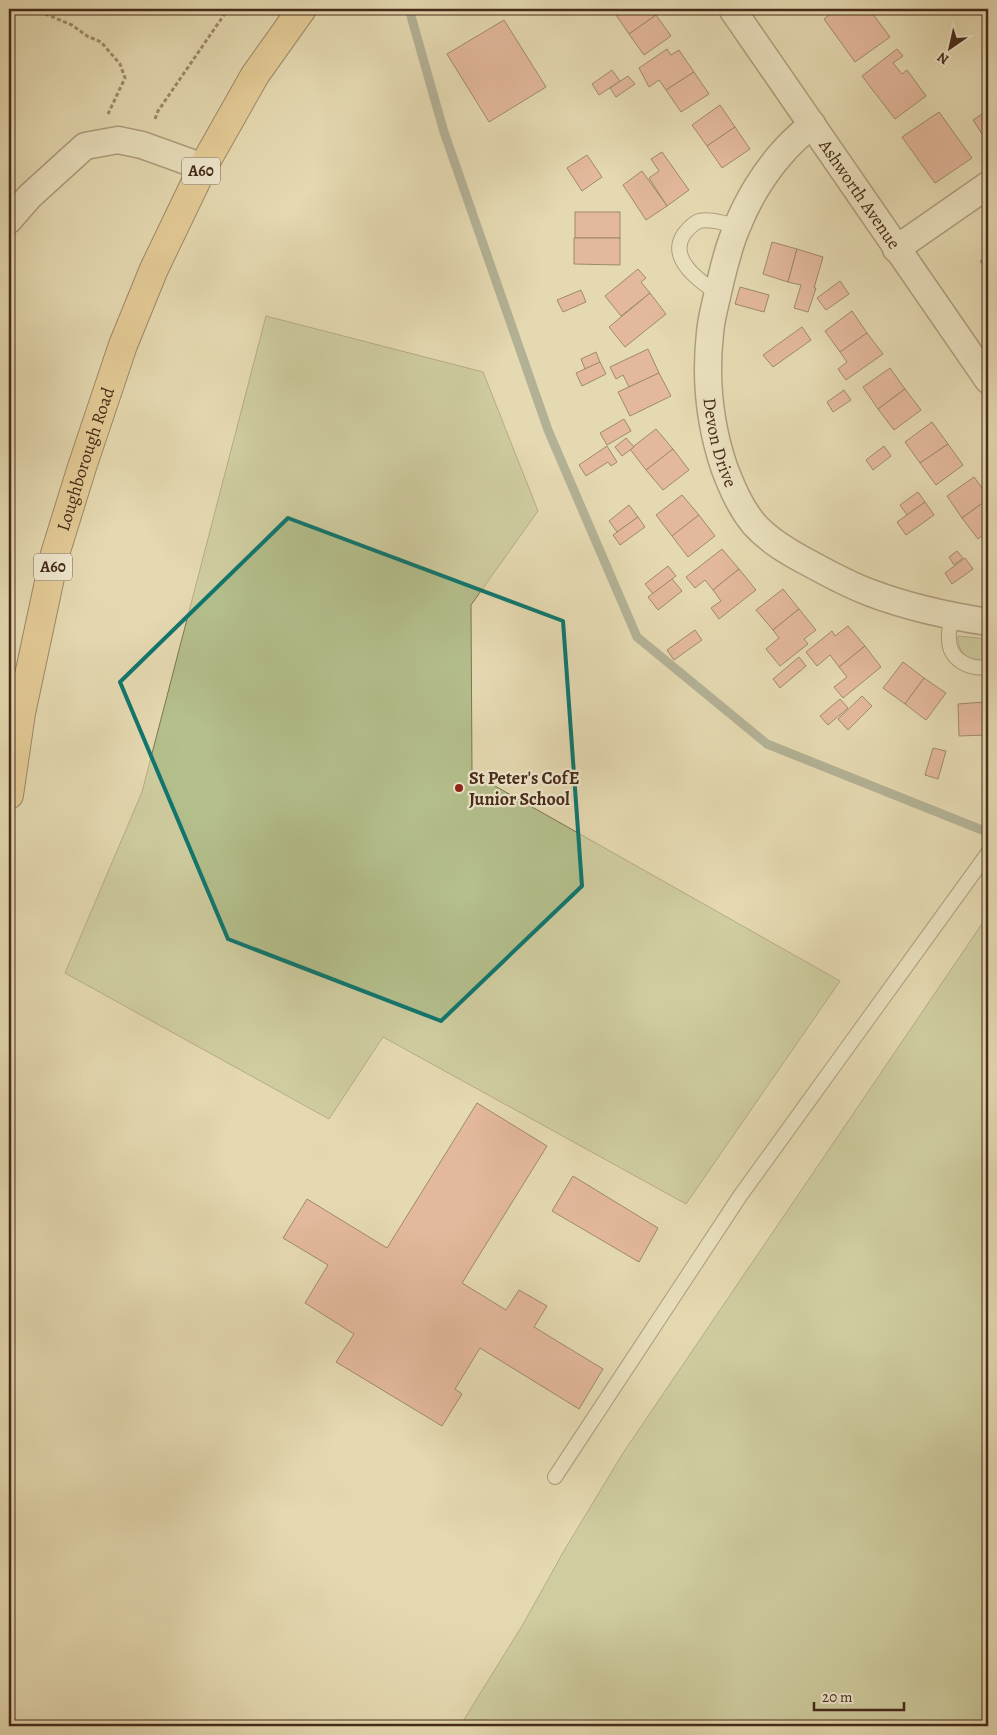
<svg xmlns="http://www.w3.org/2000/svg" width="997" height="1735" font-family="Alegreya,serif">
<rect width="100%" height="100%" fill="#e5d9b1"/>
<filter id="stains"><feTurbulence type="fractalNoise" baseFrequency=".004" numOctaves="4"/><feColorMatrix values="0 0 0 0 .2 0 0 0 0 .09 0 0 0 0 .02 0 0 0 .5 -.17"/></filter>
<radialGradient id="worn" r=".72"><stop offset=".6" stop-color="#630" stop-opacity="0"/><stop offset="1" stop-color="#630" stop-opacity=".3"/></radialGradient>
<!-- green -->
<g fill="#b4bf8c" stroke="#7d7552">
<polygon points="266,316 483,372 538,511 471,605 472,773 840,981 686,1204 383,1037 329,1119 65,973 142,792"/>
<path d="M958 636 988 639V659C971 664 957 654 958 636Z"/>
<polygon points="988,915 988,1726 460,1726 522,1626 565,1549 623,1453"/>
</g>
<g fill="none" stroke-linecap="round" stroke-linejoin="round">
<!-- stream -->
<polyline stroke="#768074" stroke-width="9" points="409,9 444,132 548,430 637,637 767,744 987,832"/>
</g>
<!-- building -->
<g fill="#df9184" stroke="#462b19">
<polygon points="618,9 652,9 656,15 629,34 614,12"/>
<polygon points="837,9 869,9 890,37 855,62 824,19"/>
<polygon points="977,9 988,9 988,23"/>
<polygon points="656,15 671,36 644,55 629,34"/>
<polygon points="504,20 546,87 489,122 447,54"/>
<polygon points="667,49 671,55 679,50 694,72 666,90 659,80 649,87 639,68"/>
<polygon points="897,49 903,56 893,63 902,74 907,70 926,96 895,119 862,76"/>
<polygon points="612,70 620,81 599,95 592,84"/>
<polygon points="694,72 709,94 681,112 666,90"/>
<polygon points="628,76 635,84 616,97 610,88"/>
<polygon points="720,105 735,127 707,146 692,125"/>
<polygon points="988,110 988,138 986,140 973,120"/>
<polygon points="939,112 972,158 935,183 902,137"/>
<polygon points="735,127 750,149 722,168 707,146"/>
<polygon points="662,152 689,190 667,206 649,178 659,171 651,159"/>
<polygon points="587,155 602,177 582,191 567,168"/>
<polygon points="642,171 667,206 646,220 623,185"/>
<rect x="575" y="212" width="45" height="26"/>
<polygon points="574,238 620,238 620,265 574,264"/>
<polygon points="772,242 797,249 788,282 763,274"/>
<polygon points="797,249 823,257 814,288 816,288 808,312 794,308 801,285 788,282"/>
<polygon points="988,256 988,272 980,261"/>
<polygon points="638,269 646,278 641,282 650,293 621,316 605,296"/>
<polygon points="840,281 849,294 826,310 817,298"/>
<polygon points="740,287 769,295 764,312 735,304"/>
<polygon points="581,290 586,302 563,312 557,300"/>
<polygon points="650,293 666,314 625,347 609,327"/>
<polygon points="852,311 867,333 840,352 825,331"/>
<polygon points="802,327 811,340 773,367 763,355"/>
<polygon points="867,333 883,354 846,380 838,369 847,362 840,352"/>
<polygon points="648,349 659,373 629,387 623,375 616,379 610,367"/>
<polygon points="596,352 600,362 585,369 581,359"/>
<polygon points="600,362 606,374 582,386 576,373"/>
<polygon points="890,368 905,389 878,409 863,387"/>
<polygon points="659,373 671,396 630,416 618,392"/>
<polygon points="905,389 921,410 894,430 878,409"/>
<polygon points="844,390 851,400 833,412 827,402"/>
<polygon points="624,419 631,431 607,445 600,433"/>
<polygon points="932,422 948,444 920,463 905,442"/>
<polygon points="656,429 673,449 646,470 630,449"/>
<polygon points="626,438 634,447 622,456 615,447"/>
<polygon points="948,444 963,465 936,485 920,463"/>
<polygon points="607,446 617,462 611,466 608,462 586,476 579,465"/>
<polygon points="884,446 891,456 873,470 866,460"/>
<polygon points="673,449 689,470 663,490 646,470"/>
<polygon points="974,477 988,496 988,499 962,518 947,496"/>
<polygon points="918,492 925,502 907,515 900,505"/>
<polygon points="682,495 699,515 672,536 656,515"/>
<polygon points="988,499 988,531 978,539 962,518"/>
<polygon points="925,502 934,515 906,535 897,522"/>
<polygon points="629,505 638,517 617,532 609,521"/>
<polygon points="699,515 715,536 688,557 672,536"/>
<polygon points="638,517 645,527 620,545 613,535"/>
<polygon points="722,549 739,569 713,590 705,580 695,588 686,577"/>
<polygon points="957,551 963,558 954,565 949,557"/>
<polygon points="965,558 973,569 952,584 945,573"/>
<polygon points="668,566 676,576 653,594 645,584"/>
<polygon points="739,569 756,590 719,619 711,608 721,601 713,590"/>
<polygon points="672,579 682,591 658,610 648,597"/>
<polygon points="783,589 799,609 773,630 756,610"/>
<polygon points="799,609 816,630 804,639 808,644 780,666 766,649 779,638 773,630"/>
<polygon points="848,626 865,646 839,667 830,655 817,666 806,652 832,631 835,636"/>
<polygon points="695,630 702,640 674,660 667,650"/>
<polygon points="865,646 881,667 843,698 834,687 847,677 839,667"/>
<polygon points="799,657 806,666 780,688 773,679"/>
<polygon points="903,662 924,678 905,704 883,688"/>
<polygon points="924,678 946,693 926,720 905,704"/>
<polygon points="862,696 872,706 848,730 838,719"/>
<polygon points="840,699 848,708 828,725 820,716"/>
<polygon points="984,702 986,735 959,736 958,704"/>
<polygon points="984,702 988,702 988,735 986,735"/>
<polygon points="933,748 946,751 938,779 925,775"/>
<polygon points="477,1103 547,1146 462,1283 506,1310 519,1290 547,1306 534,1327 603,1369 579,1409 480,1348 455,1389 462,1394 442,1426 336,1362 354,1334 305,1303 328,1265 283,1238 307,1199 387,1248"/>
<polygon points="573,1176 658,1228 639,1262 552,1211"/>
</g>
<g fill="none" stroke-linecap="round" stroke-linejoin="round">
<defs>
<g id="service">
<path d="M718 294C700 281 667 259 684 234 688 229 693 223 699 221 710 218 726 224 737 226"/>
<path d="M952 616C951 623 948 631 949 639 949 660 970 670 988 667"/>
<polyline points="555,1477 740,1196 988,853"/>
</g>
<g id="minor">
<path id="s1" d="M732 9 988 380"/>
<path id="s2" d="M812 124C802 133 791 142 782 153 764 173 747 201 737 227 728 248 723 270 718 292 715 306 711 319 710 333 705 378 710 425 724 467 732 488 740 507 754 524 769 541 790 553 809 563 829 574 849 585 871 593 908 607 949 616 988 622"/>
<polyline points="9,220 30,196 85,146 118,140 142,145 203,167"/>
<polyline points="896,249 988,185"/>
</g>
<g id="primary">
<path id="s3" d="M9 795 21 713 55 554 82 467 123 345 154 269 203 167 255 75 302 9"/>
</g>
</defs>
<!-- service casing -->
<use href="#service" stroke="#6e563f" stroke-width="16"/>
<!-- minor casing -->
<use href="#minor" stroke="#6e563f" stroke-width="29"/>
<!-- primary casing -->
<use href="#primary" stroke="#462b19" stroke-width="30"/>
<!-- path -->
<g stroke="#462b19" stroke-width="3" stroke-dasharray="4 2.5" stroke-linecap="butt">
<polyline points="33,9 72,25 87,36 101,42 120,64 125,78 108,114"/>
<polyline points="155,119 158,111 228,9"/>
</g>
<!-- service -->
<use href="#service" stroke="#eee6cc" stroke-width="14"/>
<!-- minor -->
<use href="#minor" stroke="#eee6cc" stroke-width="26"/>
<!-- primary -->
<use href="#primary" stroke="#e2bc78" stroke-width="28"/>
</g>
<!-- marked area -->
<path d="M0 0H997V1735H0ZM288 518 563 621 582 886 441 1021 228 939 120 682Z" fill="#e5d9b1" fill-opacity=".55" fill-rule="evenodd"/>
<path fill="none" stroke="#0f766e" stroke-width="4" stroke-linejoin="round" d="M288 518 563 621 582 886 441 1021 228 939 120 682Z"/>
<!-- markers -->
<circle fill="#8f2418" stroke="#eee6cc" stroke-width="2" cx="459" cy="788" r="5"/>
<g text-anchor="middle" dominant-baseline="central" stroke-width="4.5" stroke-linejoin="round" paint-order="stroke">
<!-- shield labels -->
<g fill="#eee6cc" stroke="#78634f" stroke-width="1">
<rect x="182" y="157.5" width="38" height="27" rx="4"/>
<rect x="34" y="553.5" width="38" height="27" rx="4"/>
</g>
<g font-size="16" font-weight="bold" fill="#462b19">
<text x="201" y="171">A60</text>
<text x="53" y="567">A60</text>
</g>
<!-- street labels -->
<g font-size="18" fill="#462b19" stroke="#eee6cc">
<text stroke="none"><textPath href="#s1" startOffset="225">Ashworth Avenue</textPath></text>
<text stroke="none"><textPath href="#s2" startOffset="349">Devon Drive</textPath></text>
<text stroke="none"><textPath href="#s3" startOffset="345">Loughborough Road</textPath></text>
</g>
<!-- poi labels -->
<g font-size="18" font-weight="bold" fill="#462b19" stroke="#eee6cc" text-anchor="start">
<text x="469" y="778">St Peter's CofE<tspan x="469" dy="21">Junior School</tspan></text>
</g>
</g>
<!-- margin -->
<rect width="997" height="1735" fill="none" stroke="#e5d9b1" stroke-width="30"/>
<rect x="10" y="10" width="977" height="1715" fill="none" stroke="#462b19" stroke-width="2.5"/>
<rect x="15" y="15" width="967" height="1705" fill="none" stroke="#462b19"/>
<!-- north arrow -->
<g transform="translate(950 48) rotate(214)" stroke="#eee6cc" stroke-width="4" paint-order="stroke">
<path d="M0-4L9 19L0 12L-9 19Z" fill="#462b19"/>
<text y="-8" font-size="14" font-weight="bold" text-anchor="middle" fill="#462b19">N</text>
</g>
<!-- scale -->
<path d="M814 1702v8h90v-8" fill="none" stroke="#462b19" stroke-width="2.5"/>
<text x="822" y="1702" font-size="15" fill="#462b19" stroke="#eee6cc" stroke-width="4" paint-order="stroke">20 m</text>
<rect width="100%" height="100%" filter="url(#stains)"/>
<rect width="100%" height="100%" fill="url(#worn)"/>
</svg>
